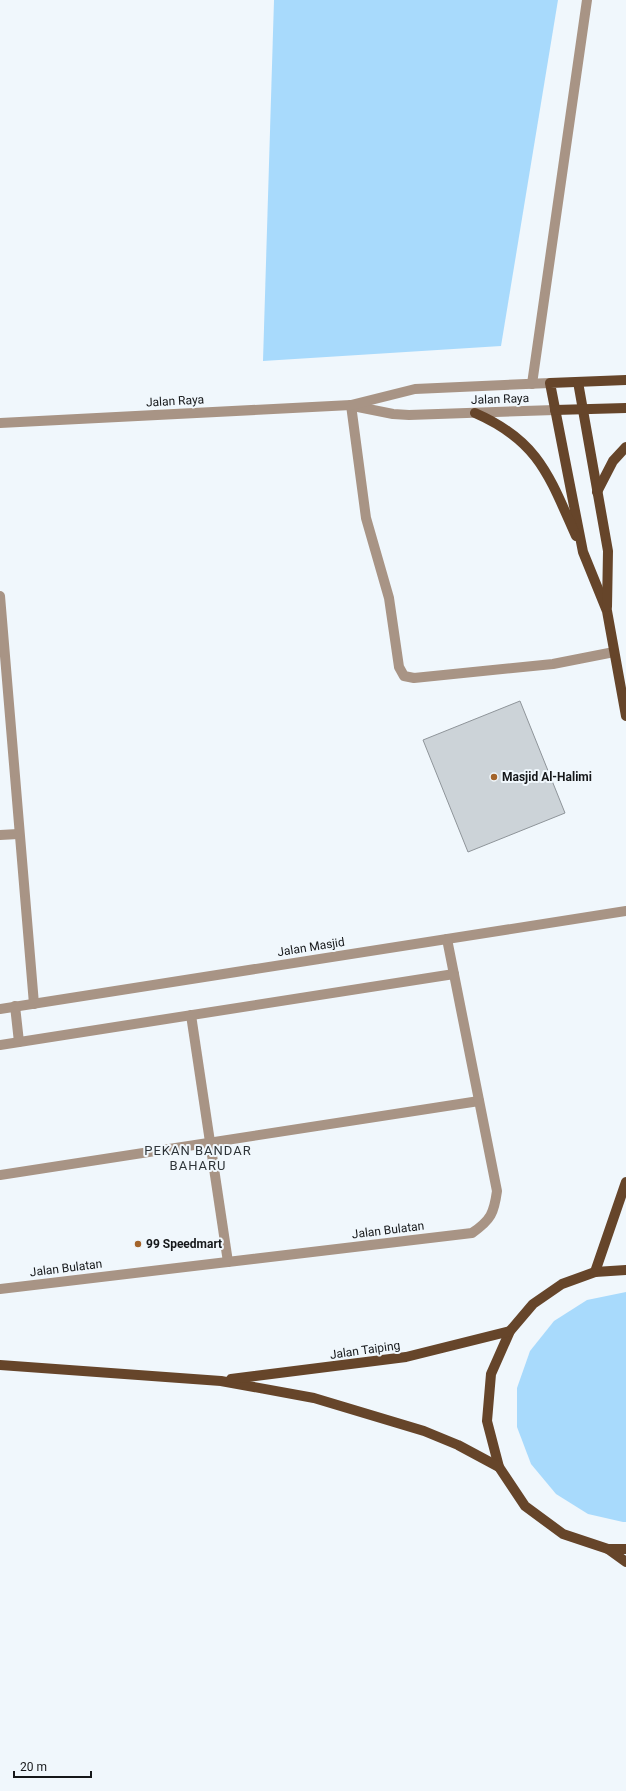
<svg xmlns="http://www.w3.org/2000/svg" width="626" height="1791" font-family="Roboto,sans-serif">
<rect width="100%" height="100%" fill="#f0f7fc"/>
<!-- green -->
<g fill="#a8dafc">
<polygon points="274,0 558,0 501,346 263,361"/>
<polygon points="626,1292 626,1522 623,1522 588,1514 556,1494 531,1464 517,1427 517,1388 530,1351 554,1321 587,1300"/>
</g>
<!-- building -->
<polygon fill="#ccd3d8" stroke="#8e9499" points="520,701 565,813 468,852 423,740"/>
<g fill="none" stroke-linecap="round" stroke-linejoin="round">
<!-- minor -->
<g stroke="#a89485" stroke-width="10">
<polyline points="532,384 587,0"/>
<polyline points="351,405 366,518 389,598 399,667 404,676 414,678 553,664 614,652"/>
<polyline points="353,406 393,414 409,415 555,410"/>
<polyline points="0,423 351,405 415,389 550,383"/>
<polyline points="0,596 34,1004"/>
<polyline points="0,835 18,834"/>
<polyline points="15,1006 19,1042"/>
<polyline points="0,1009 626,911"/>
<polyline points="191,1015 228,1262"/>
<polyline points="0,1045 454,974"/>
<polyline points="0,1175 479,1101"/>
<path d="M0 1289 472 1233C491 1220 494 1213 497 1191L447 939"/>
</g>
<!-- major -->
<g stroke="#66452a" stroke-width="10">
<polyline points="626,380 550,383 583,552 607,611 626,716"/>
<polyline points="578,382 608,551 607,607"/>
<polyline points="555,410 626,408"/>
<path d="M475 413C539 441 549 476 576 536"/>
<polyline points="597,492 613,461 626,447"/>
<polyline points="626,1270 595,1272 562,1284 533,1304 510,1331 491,1374 487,1421 499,1467 525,1506 563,1534 608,1549 626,1549"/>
<polyline points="595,1272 626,1182"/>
<polyline points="0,1365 221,1381 314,1398 424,1431 458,1445 499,1467"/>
<polyline points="231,1379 406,1357 510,1331"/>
<polyline points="608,1549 626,1562"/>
</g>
</g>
<!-- markers -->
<g fill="#a3642b" stroke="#f0f7fc" stroke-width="1.5">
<circle cx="494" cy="777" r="4"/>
<circle cx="138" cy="1244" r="4"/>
</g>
<g text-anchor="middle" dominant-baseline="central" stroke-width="4" stroke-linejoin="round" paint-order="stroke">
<!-- street labels -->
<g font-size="12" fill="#151719" stroke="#f0f7fc">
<text transform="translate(500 399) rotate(-2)">Jalan Raya</text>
<text transform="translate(175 401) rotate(-3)">Jalan Raya</text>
<text transform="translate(311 947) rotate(-9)">Jalan Masjid</text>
<text transform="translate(388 1230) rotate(-7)">Jalan Bulatan</text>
<text transform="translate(66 1268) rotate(-7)">Jalan Bulatan</text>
<text transform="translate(365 1350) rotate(-8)">Jalan Taiping</text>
</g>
<!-- poi labels -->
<g font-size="12" font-weight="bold" fill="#151719" stroke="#f0f7fc" text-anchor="start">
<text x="502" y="777">Masjid Al-Halimi</text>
<text x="146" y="1244">99 Speedmart</text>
</g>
<!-- neighbourhood labels -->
<g font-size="13" letter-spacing="1" fill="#2e3438" stroke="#f0f7fc">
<text x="198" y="1150">PEKAN BANDAR<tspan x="198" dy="15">BAHARU</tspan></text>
</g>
</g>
<!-- scale -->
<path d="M14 1771v6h77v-6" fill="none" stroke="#151719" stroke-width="2"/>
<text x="20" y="1771" font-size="12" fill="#151719" stroke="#f0f7fc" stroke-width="3" paint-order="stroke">20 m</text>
</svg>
